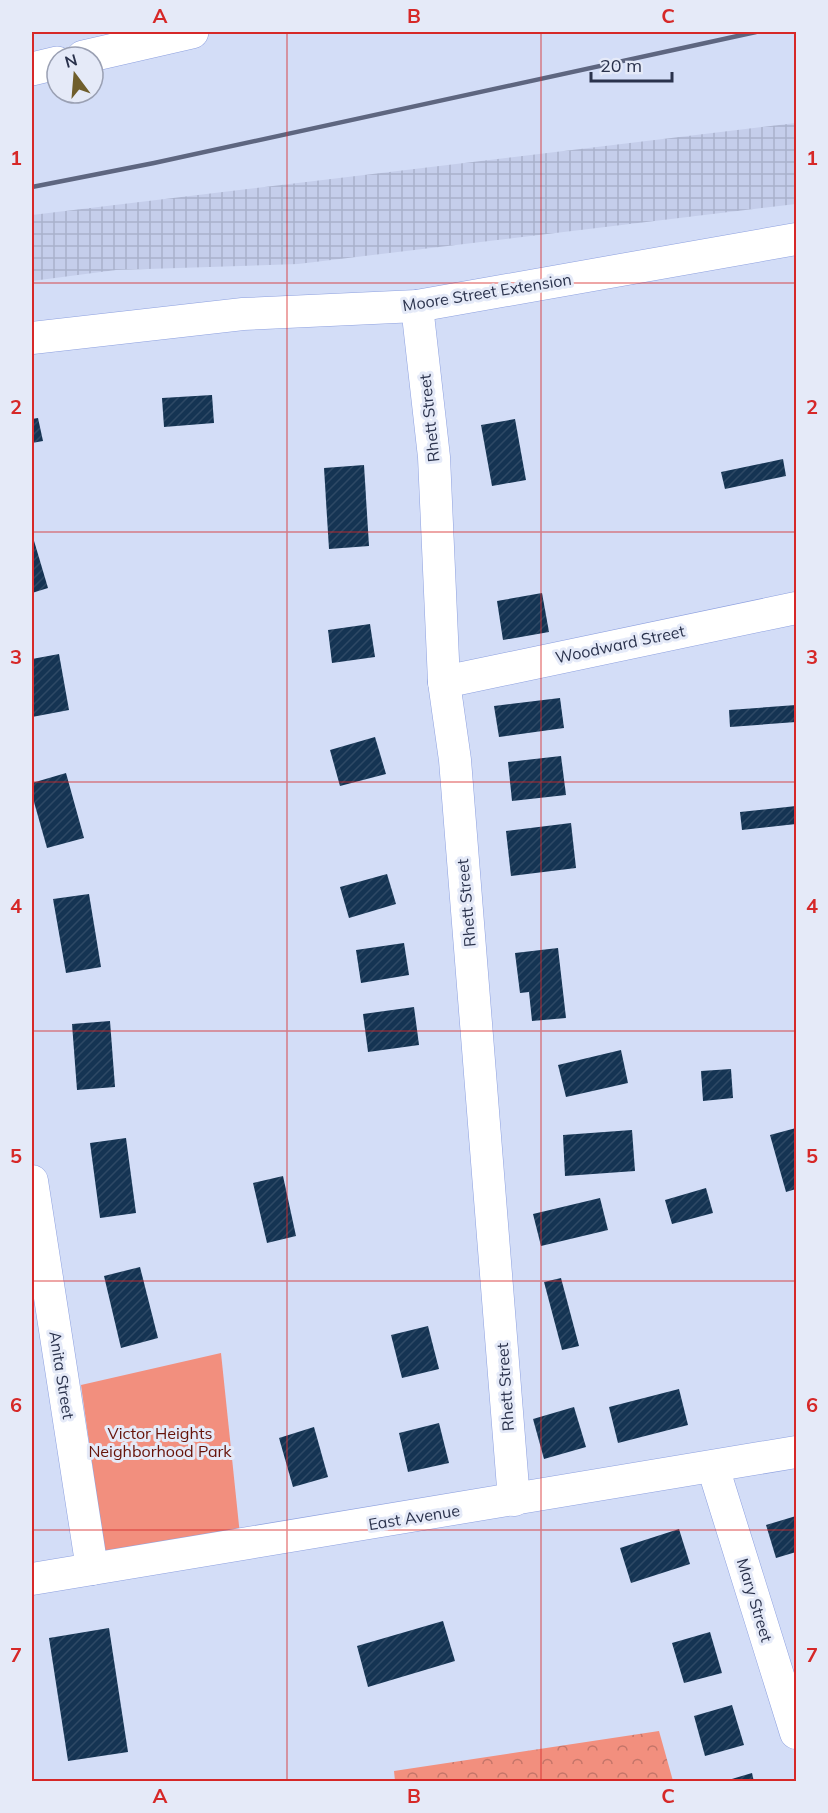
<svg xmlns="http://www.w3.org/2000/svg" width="828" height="1813" font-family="Mulish,sans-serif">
<defs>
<pattern id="industrial-grid" width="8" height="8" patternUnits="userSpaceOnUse" patternTransform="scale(1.5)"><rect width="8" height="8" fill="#c5ceeb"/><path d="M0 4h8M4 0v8" fill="none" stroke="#a9b1cb"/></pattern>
<pattern id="forest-crowns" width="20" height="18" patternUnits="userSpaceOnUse" patternTransform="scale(1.5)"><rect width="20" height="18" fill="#f28f7e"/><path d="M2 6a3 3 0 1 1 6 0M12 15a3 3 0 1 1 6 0" fill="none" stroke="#c47569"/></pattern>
<pattern id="building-hatch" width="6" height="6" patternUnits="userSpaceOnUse" patternTransform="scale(1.5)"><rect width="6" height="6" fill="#153453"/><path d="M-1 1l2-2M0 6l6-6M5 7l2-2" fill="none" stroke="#2e4965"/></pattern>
</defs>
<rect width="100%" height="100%" fill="#d3ddf7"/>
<!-- industrial -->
<polygon fill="url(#industrial-grid)" points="796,123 796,204 298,264 116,270 32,281 32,215"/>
<!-- green -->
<polygon fill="#f28f7e" points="221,1353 240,1535 105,1555 81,1385"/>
<!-- forest -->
<polygon fill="url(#forest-crowns)" points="659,1731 673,1781 395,1781 394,1771"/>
<!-- building -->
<g fill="url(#building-hatch)">
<polygon points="212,395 214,423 164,427 162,398"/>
<polygon points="38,418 43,441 32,443 32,419"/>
<polygon points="515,419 526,480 492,486 481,425"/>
<polygon points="783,459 786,476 725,489 721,472"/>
<polygon points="364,465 369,546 329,549 324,468"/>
<polygon points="32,534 48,588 32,593"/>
<polygon points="542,593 549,632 503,640 497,601"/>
<polygon points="370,624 375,657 332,663 328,630"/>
<polygon points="59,654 69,710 32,717 32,659"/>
<polygon points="560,698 564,728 499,737 494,706"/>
<polygon points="796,705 796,722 730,727 729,710"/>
<polygon points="375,737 386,774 340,786 330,750"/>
<polygon points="561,756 566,795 512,801 508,762"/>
<polygon points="66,773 84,838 47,848 32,795 32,783"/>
<polygon points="796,806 796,824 742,830 740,812"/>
<polygon points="571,823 576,868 511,876 506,831"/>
<polygon points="387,874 396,904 349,918 340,887"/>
<polygon points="89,894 101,967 66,973 53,899"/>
<polygon points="404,943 409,975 361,983 356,950"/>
<polygon points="558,948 566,1018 532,1021 529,992 520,993 515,953"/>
<polygon points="414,1007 419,1045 368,1052 363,1014"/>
<polygon points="110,1021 115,1087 77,1090 72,1024"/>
<polygon points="621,1050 628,1083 566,1097 558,1065"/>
<polygon points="731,1069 733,1098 703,1101 701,1071"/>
<polygon points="796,1128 796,1189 786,1192 770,1135"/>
<polygon points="632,1130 635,1171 565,1176 563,1135"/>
<polygon points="126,1138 136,1213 100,1218 90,1143"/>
<polygon points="283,1176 296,1236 267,1243 253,1183"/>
<polygon points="706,1188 713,1213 672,1224 665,1200"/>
<polygon points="600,1198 608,1230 541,1246 533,1214"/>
<polygon points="140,1267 158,1338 121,1348 104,1276"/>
<polygon points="561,1278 579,1346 562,1350 544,1282"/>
<polygon points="428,1326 439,1369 402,1378 391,1335"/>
<polygon points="679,1389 688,1425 618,1443 609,1407"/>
<polygon points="574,1407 586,1447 544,1459 533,1419"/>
<polygon points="439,1423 449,1463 408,1472 399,1433"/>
<polygon points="314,1427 328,1477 293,1487 279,1438"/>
<polygon points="796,1516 796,1552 776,1558 766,1525"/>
<polygon points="679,1529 690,1564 631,1583 620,1548"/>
<polygon points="443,1621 455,1661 368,1687 357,1646"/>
<polygon points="109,1628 128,1752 68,1761 49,1638"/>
<polygon points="710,1632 722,1673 684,1683 672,1643"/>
<polygon points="732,1705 744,1745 705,1756 694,1716"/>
<polygon points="752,1773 754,1782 726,1782 725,1781"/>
</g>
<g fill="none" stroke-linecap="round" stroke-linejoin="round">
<defs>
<g id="minor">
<polyline points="417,306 434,457 444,682 455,760 514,1500"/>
<polyline points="32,338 243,314 417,306 796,239"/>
<polyline points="444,682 796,608"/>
<polyline points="32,1181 92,1569"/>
<polyline points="713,1467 796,1733"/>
<polyline points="32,1579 796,1452"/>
</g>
<g id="major">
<polyline points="83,57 192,32"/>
<polyline points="32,69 57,63"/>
</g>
</defs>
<!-- minor casing -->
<use href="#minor" stroke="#8da0df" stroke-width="33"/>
<!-- major casing -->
<use href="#major" stroke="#8da0df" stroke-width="34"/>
<!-- minor -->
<use href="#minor" stroke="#fff" stroke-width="32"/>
<!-- major -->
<use href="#major" stroke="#fff" stroke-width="33"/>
<!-- rail -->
<polyline stroke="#5e6680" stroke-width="4.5" points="32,187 154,163 756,32"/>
</g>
<!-- grid -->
<path fill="none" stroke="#d62828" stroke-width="1.5" stroke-opacity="0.55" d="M287 32V1782M541 32V1782M32 283H796M32 532H796M32 782H796M32 1031H796M32 1281H796M32 1530H796"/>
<g text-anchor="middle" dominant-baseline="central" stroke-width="6" stroke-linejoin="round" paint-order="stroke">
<!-- street labels -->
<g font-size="16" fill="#2a324c" stroke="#e5eaf8">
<text transform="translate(487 292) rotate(-9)">Moore Street Extension</text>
<text transform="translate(429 418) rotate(-96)">Rhett Street</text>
<text transform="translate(620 644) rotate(-12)">Woodward Street</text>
<text transform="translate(466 903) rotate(-95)">Rhett Street</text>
<text transform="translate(62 1375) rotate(81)">Anita Street</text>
<text transform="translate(505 1387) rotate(-94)">Rhett Street</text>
<text transform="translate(414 1517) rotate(-9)">East Avenue</text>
<text transform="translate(755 1600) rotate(73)">Mary Street</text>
</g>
<!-- park labels -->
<g font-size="16" fill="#661208" stroke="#e5eaf8">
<text x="160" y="1433">Victor Heights<tspan x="160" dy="18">Neighborhood Park</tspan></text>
</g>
</g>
<!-- border -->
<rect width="828" height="1813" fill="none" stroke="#e5eaf8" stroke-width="66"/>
<!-- north arrow -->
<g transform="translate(75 75) rotate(344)"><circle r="28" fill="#e5eaf8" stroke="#9aa0b3" stroke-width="1.5"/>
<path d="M0-4.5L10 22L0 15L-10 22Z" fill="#6f5e2c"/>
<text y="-9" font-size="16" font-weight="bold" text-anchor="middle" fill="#2a324c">N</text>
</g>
<!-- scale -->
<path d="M591 72v9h81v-9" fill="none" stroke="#2a324c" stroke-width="3"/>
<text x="600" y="72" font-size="18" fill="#2a324c" stroke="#e5eaf8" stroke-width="4.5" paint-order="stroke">20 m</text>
<rect x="33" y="33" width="762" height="1747" fill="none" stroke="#d62828" stroke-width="2"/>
<g font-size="20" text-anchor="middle" font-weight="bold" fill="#d62828">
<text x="160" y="23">A</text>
<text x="414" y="23">B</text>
<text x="668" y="23">C</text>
<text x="16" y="165">1</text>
<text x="812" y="165">1</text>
<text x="16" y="414">2</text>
<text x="812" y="414">2</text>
<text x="16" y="664">3</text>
<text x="812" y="664">3</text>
<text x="16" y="913">4</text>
<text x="812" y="913">4</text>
<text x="16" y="1163">5</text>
<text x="812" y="1163">5</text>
<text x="16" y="1412">6</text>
<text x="812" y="1412">6</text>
<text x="16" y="1662">7</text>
<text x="812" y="1662">7</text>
<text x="160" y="1803">A</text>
<text x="414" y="1803">B</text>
<text x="668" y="1803">C</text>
</g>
</svg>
